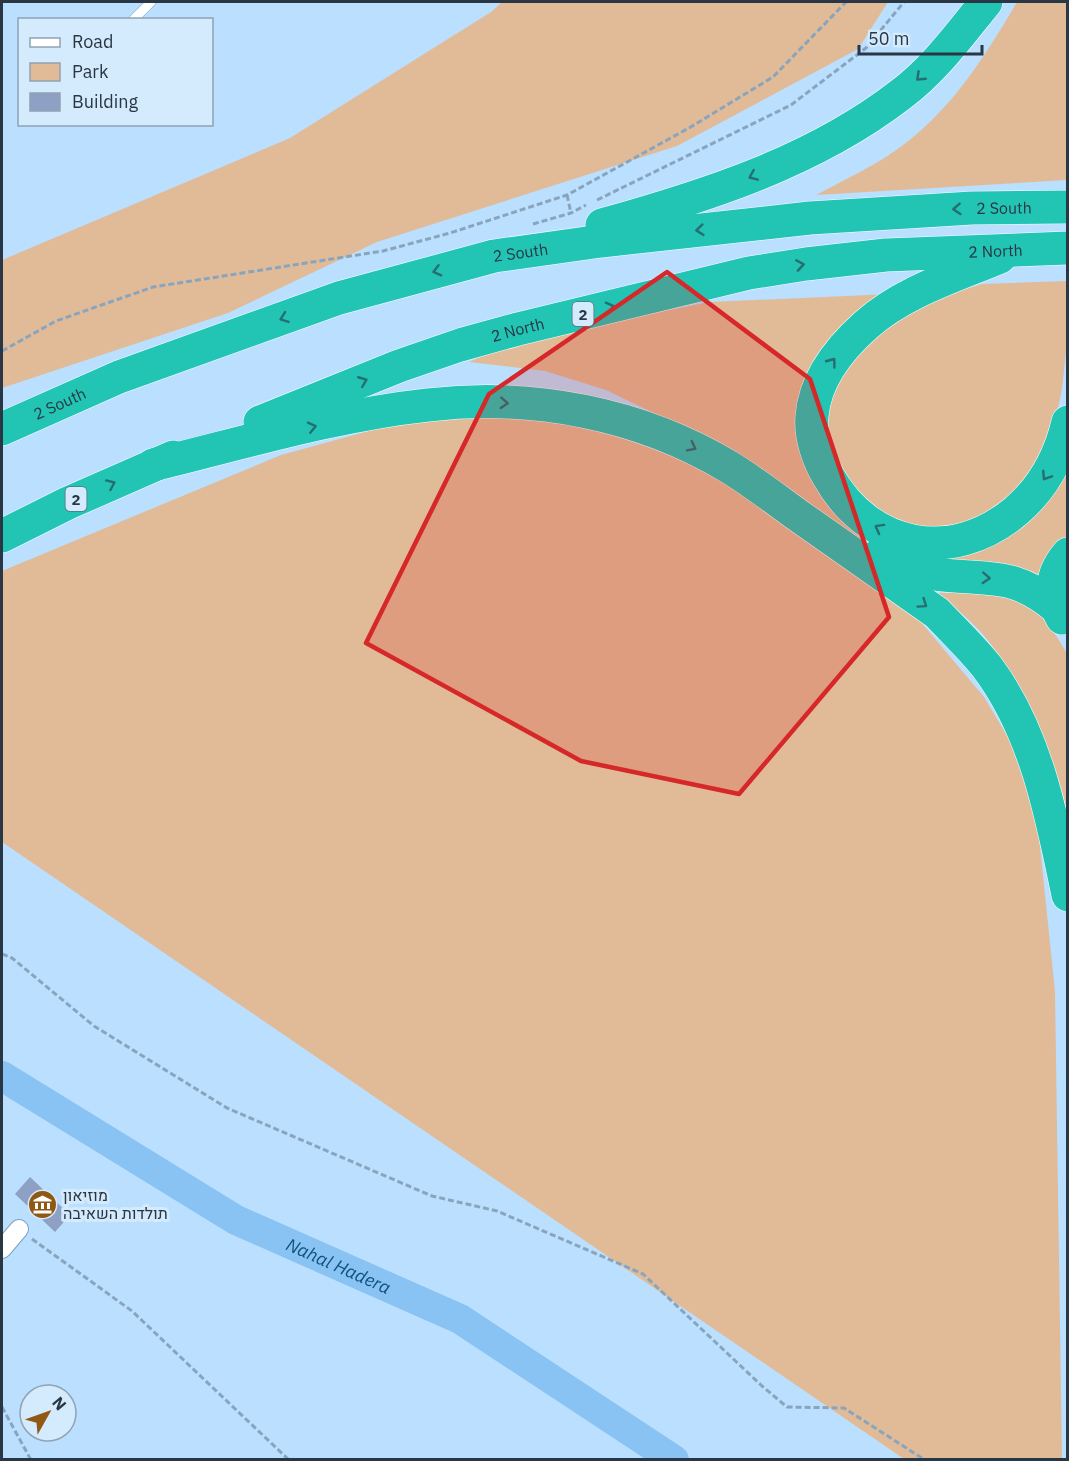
<svg xmlns="http://www.w3.org/2000/svg" width="1069" height="1461" font-family="'IBM Plex Sans',Heebo,sans-serif">
<rect width="100%" height="100%" fill="#bbdffe"/>
<!-- green -->
<g fill="#e1bb97">
<polygon points="502,2 888,2 858,49 677,146 377,242 228,313 2,388 2,260 290,138 491,12"/>
<path d="M1017 2H1067V180L816 195C840 182 866 170 889 155 948 116 982 61 1017 2Z"/>
<polygon points="1067,281 1067,342 1062,389 1054,428 1018,494 967,527 912,529 854,495 825,439 828,400 835,378 875,332 943,296 982,284"/>
<polygon points="891,294 803,444 928,555 1067,457 1067,539 1046,583 909,561 867,543 822,517 719,448 660,416 606,390 545,371 469,362 519,340 709,302"/>
<polygon points="480,412 582,424 706,468 920,621 984,697 1027,769 1036,808 1055,991 1062,1459 904,1459 2,842 2,571 281,455 376,429"/>
<path d="M938 593C966 593 1002 591 1027 604 1041 612 1061 641 1068 656L1067 832C1045 762 1030 687 979 630 967 617 951 605 938 593Z"/>
</g>
<g fill="none" stroke-linecap="round" stroke-linejoin="round">
<!-- river -->
<path stroke="#89c3f3" stroke-width="30" id="s1" d="M2 1076 236 1220 460 1319 674 1460"/>
</g>
<!-- building -->
<polygon fill="#8ea0c4" points="30,1177 70,1215 55,1232 15,1194"/>
<g fill="none" stroke-linecap="round" stroke-linejoin="round">
<defs>
<polyline id="lane" points="133,20 151,2"/>
<polyline id="street" points="2,1249 19,1229"/>
<g id="highway">
<path d="M602 225C706 196 813 162 900 95 934 70 960 34 986 2"/>
<path d="M1000 257C955 276 903 292 866 325 840 348 815 379 812 416 810 436 818 459 828 476 869 549 952 565 1016 511 1043 488 1060 456 1068 422"/>
<path id="s2" d="M260 422 399 366 460 345 518 329 749 273 806 264 886 255 1068 248"/>
<path id="s3" d="M2 429 119 377 339 298 494 256 601 241 810 218 972 208 1068 207"/>
<path d="M153 465C243 443 335 415 428 405 532 393 639 413 729 467 752 481 774 498 796 514 843 547 890 580 937 613 954 631 972 648 987 667 1036 732 1052 817 1068 895"/>
<polyline points="2,536 68,503 173,457"/>
<path d="M876 557C898 566 920 573 943 575 992 580 1015 573 1056 607"/>
<path d="M1062 618C1049 595 1051 574 1068 554"/>
</g>
</defs>
<!-- lane casing -->
<use href="#lane" stroke="#7ea1be" stroke-width="10"/>
<!-- street casing -->
<use href="#street" stroke="#7ea1be" stroke-width="20"/>
<!-- highway casing -->
<use href="#highway" stroke="#fff" stroke-width="34"/>
<!-- path -->
<g stroke="#88a5bd" stroke-width="3" stroke-dasharray="6 3" stroke-linecap="butt">
<polyline points="567,195 571,213"/>
<polyline points="597,200 791,105 866,48 904,2"/>
<polyline points="533,224 571,213 586,205"/>
<polyline points="2,351 56,321 153,287 383,251 450,233 567,195 689,128 773,77 846,2"/>
<polyline points="2,954 12,958 94,1026 227,1108 432,1196 497,1211 643,1274 762,1386 787,1407 844,1408 925,1460"/>
<polyline points="32,1239 132,1311 289,1460"/>
<polyline points="2,1407 31,1460"/>
</g>
<!-- lane -->
<use href="#lane" stroke="#fff" stroke-width="9"/>
<!-- street -->
<use href="#street" stroke="#fff" stroke-width="18"/>
<!-- highway -->
<use href="#highway" stroke="#22c4b4" stroke-width="33"/>
</g>
<!-- one-way arrows -->
<defs><path id="oneway-chevron" d="M-2-3.5L2.5 0L-2 3.5" fill="none" stroke-width="1.6" stroke-linecap="round" stroke-linejoin="round" transform="scale(1.5)"/></defs>
<g stroke="#266f71">
<use href="#oneway-chevron" transform="translate(920 77) rotate(137)"/>
<use href="#oneway-chevron" transform="translate(753 176) rotate(157)"/>
<use href="#oneway-chevron" transform="translate(957 209) rotate(176)"/>
<use href="#oneway-chevron" transform="translate(700 230) rotate(174)"/>
<use href="#oneway-chevron" transform="translate(800 265) rotate(-9)"/>
<use href="#oneway-chevron" transform="translate(437 271) rotate(165)"/>
<use href="#oneway-chevron" transform="translate(610 307) rotate(-14)"/>
<use href="#oneway-chevron" transform="translate(284 318) rotate(160)"/>
<use href="#oneway-chevron" transform="translate(832 362) rotate(-53)"/>
<use href="#oneway-chevron" transform="translate(363 381) rotate(-22)"/>
<use href="#oneway-chevron" transform="translate(504 403) rotate(3)"/>
<use href="#oneway-chevron" transform="translate(312 427) rotate(-13)"/>
<use href="#oneway-chevron" transform="translate(692 447) rotate(27)"/>
<use href="#oneway-chevron" transform="translate(1046 476) rotate(123)"/>
<use href="#oneway-chevron" transform="translate(111 484) rotate(-24)"/>
<use href="#oneway-chevron" transform="translate(879 528) rotate(-151)"/>
<use href="#oneway-chevron" transform="translate(986 578) rotate(3)"/>
<use href="#oneway-chevron" transform="translate(923 604) rotate(35)"/>
</g>
<!-- marked area -->
<path fill="#d62828" fill-opacity="0.2" stroke="#d62828" stroke-width="4.5" stroke-linejoin="round" d="M667 272 810 379 889 617 739 794 581 761 366 643 489 394Z"/>
<!-- icons -->
<defs>
<symbol id="museum-disc" viewBox="-11 -11 22 22"><circle r="9.5" fill="#915814" stroke="#d4eafd"/><path d="M0-6L6-3V-2H-6V-3ZM-5-1h2V3h-2ZM-1-1h2V3h-2ZM3-1h2V3H3ZM-6 4H6V6H-6Z" fill="#fff"/></symbol>
</defs>
<g fill-rule="evenodd">
<use href="#museum-disc" x="26" y="1188" width="33" height="33"/>
</g>
<g text-anchor="middle" dominant-baseline="central" stroke-width="6" stroke-linejoin="round" paint-order="stroke">
<!-- shield labels -->
<g fill="#d4eafd" stroke="#5c6d7c" stroke-width="1.5">
<rect x="572.5" y="302" width="21" height="24" rx="4.5"/>
<rect x="65.5" y="487" width="21" height="24" rx="4.5"/>
</g>
<g font-size="15" font-weight="bold" fill="#293744">
<text x="583" y="314">2</text>
<text x="76" y="499">2</text>
</g>
<!-- street labels -->
<g font-size="16" fill="#293744" stroke="#d4eafd">
<text stroke="none"><textPath href="#s3" startOffset="1035">2 South</textPath></text>
<text stroke="none"><textPath href="#s2" startOffset="760">2 North</textPath></text>
<text stroke="none"><textPath href="#s3" startOffset="549">2 South</textPath></text>
<text stroke="none"><textPath href="#s2" startOffset="274">2 North</textPath></text>
<text stroke="none"><textPath href="#s3" startOffset="63">2 South</textPath></text>
</g>
<!-- poi labels -->
<g font-size="16" fill="#293744" stroke="#d4eafd" text-anchor="start">
<text x="63" y="1195">מוזיאון<tspan x="63" dy="18">תולדות השאיבה</tspan></text>
</g>
<!-- water labels -->
<g font-size="18" font-style="italic" fill="#10537f" stroke="#d4eafd">
<text stroke="none"><textPath href="#s1" startOffset="387">Nahal Hadera</textPath></text>
</g>
</g>
<!-- border -->
<rect width="1069" height="1461" fill="none" stroke="#293744" stroke-width="6"/>
<!-- legend -->
<rect x="18" y="18" width="195" height="108" fill="#d4eafd" stroke="#90a2b3" stroke-width="1.5"/>
<rect x="30" y="38" width="30" height="9" fill="#ffffff" stroke="#90a2b3" stroke-width="1.5"/>
<text x="72" y="48" font-size="18" fill="#293744">Road</text>
<rect x="30" y="63" width="30" height="18" fill="#e1bb97" stroke="#90a2b3" stroke-width="1.5"/>
<text x="72" y="78" font-size="18" fill="#293744">Park</text>
<rect x="30" y="93" width="30" height="18" fill="#8ea0c4" stroke="#90a2b3" stroke-width="1.5"/>
<text x="72" y="108" font-size="18" fill="#293744">Building</text>
<!-- north arrow -->
<g transform="translate(48 1413) rotate(50)"><circle r="28" fill="#d4eafd" stroke="#90a2b3" stroke-width="1.5"/>
<path d="M0-4.5L10 22L0 15L-10 22Z" fill="#915814"/>
<text y="-9" font-size="16" font-weight="bold" text-anchor="middle" fill="#293744">N</text>
</g>
<!-- scale -->
<path d="M859 45v9h123v-9" fill="none" stroke="#293744" stroke-width="3"/>
<text x="868" y="45" font-size="18" fill="#293744" stroke="#d4eafd" stroke-width="4.5" paint-order="stroke">50 m</text>
</svg>
